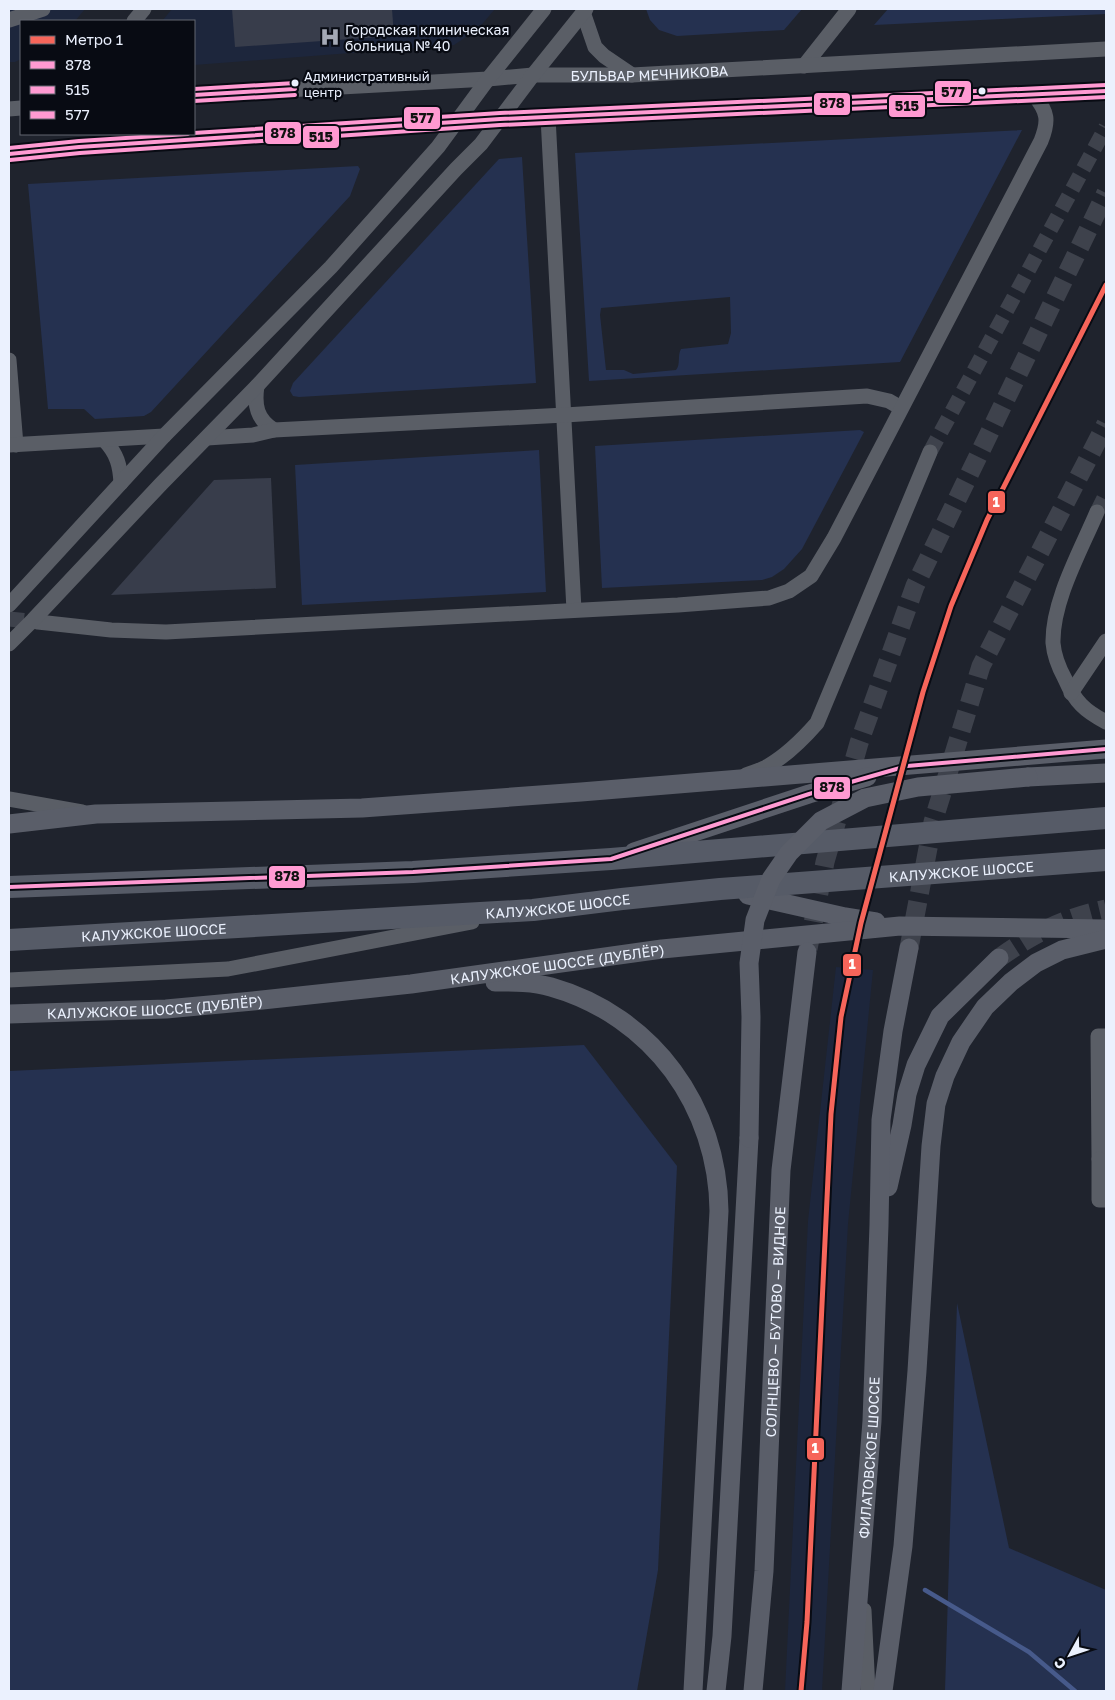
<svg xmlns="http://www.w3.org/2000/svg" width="1115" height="1700" font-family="'Golos Text',sans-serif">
<rect width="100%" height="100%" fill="#1f232d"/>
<!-- built -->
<g fill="#1d263c">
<polygon points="9,9 85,9 75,21 21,21 21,59 15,62 9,62"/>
<polygon points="172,9 495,9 478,29 454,45 194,65 194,21 162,21"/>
<polygon points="836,967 873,970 848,1224 822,1691 785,1691 808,1221"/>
</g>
<!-- green -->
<g fill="#253150" fill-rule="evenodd">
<polygon points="646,9 802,9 784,30 677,36 659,30 650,20"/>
<polygon points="888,9 1106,9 1106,14 874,25"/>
<path d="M1022 130 900 362 589 381 575 153ZM730 297 731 333 728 344 681 349C677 356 681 364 676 370L633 374 624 370H606L600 315 601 308Z"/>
<polygon points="522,157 536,383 299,397 293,396 290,391 293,383 499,159"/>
<polygon points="358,166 360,169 350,196 151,412 144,416 95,419 84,409 48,409 28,184"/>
<polygon points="860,430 864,432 802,549 784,569 772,577 762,580 602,588 595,446"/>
<polygon points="539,450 546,592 302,605 295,465"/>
<polygon points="584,1045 677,1166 658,1570 637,1691 9,1691 9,1071"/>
<polygon points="957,1303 1009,1548 1106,1590 1106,1691 945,1691"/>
</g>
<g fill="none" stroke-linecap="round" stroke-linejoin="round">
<!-- stream -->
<polyline stroke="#475a8b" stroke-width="4.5" points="925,1590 1029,1652 1075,1691"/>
</g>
<!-- building -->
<g fill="#383d4b">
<polygon points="232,9 392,9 394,36 235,47"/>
<polygon points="271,478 276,588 111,595 214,480"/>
</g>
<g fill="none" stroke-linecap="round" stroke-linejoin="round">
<!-- minor-tunnel -->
<g stroke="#3e424c" stroke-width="15" stroke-dasharray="15 8" stroke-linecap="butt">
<polyline points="930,452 1106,127"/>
<polyline points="1097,512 1106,494"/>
<polyline points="9,619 38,622"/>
</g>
<!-- major-tunnel -->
<g stroke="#3e424c" stroke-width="19" stroke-dasharray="19 9" stroke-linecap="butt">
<polyline points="909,948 933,822 981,666 1106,424"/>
<polyline points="808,949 825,862 859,743 915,586 1106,193"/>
<path d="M999 958C1036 932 1062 919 1106 909"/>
</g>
<!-- minor -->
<g stroke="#5a5e66" stroke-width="15">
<polyline points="583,12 595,47 604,56 632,75"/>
<polyline points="9,20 43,9"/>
<polyline points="134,21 144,9"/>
<polyline points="804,66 849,9"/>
<path id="s1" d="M194 95 488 79 533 75H632L1106 49"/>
<polyline points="9,109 21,108"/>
<polyline points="548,117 574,610"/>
<polyline points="9,154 79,147 455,123 500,119 1106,91"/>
<polyline points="9,360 16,445"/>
<path d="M257 386C254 406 257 419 274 430"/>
<polyline points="207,438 253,435 274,430 565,415 867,396 889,401 901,408"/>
<path d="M105 441C117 454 120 465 121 483"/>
<polyline points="9,445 164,436"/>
<path d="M1097 512C1081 550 1052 601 1053 643 1054 655 1059 668 1065 679 1075 702 1085 711 1106 722"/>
<polyline points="9,605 164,436 331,267 438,147 488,79 544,9"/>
<path d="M38 622 111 630 166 632 678 605 769 598 789 591 811 576 834 538 1041 141C1049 121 1048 112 1034 95"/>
<polyline points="9,644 33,620 161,484 257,386 456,169 481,144 533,75 586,9"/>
<polyline points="1071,693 1106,641"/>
<path d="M746 775C753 772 761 770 768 766 787 755 803 739 817 723L930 452"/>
<polyline points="9,799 82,812"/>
<polyline points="9,980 228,969 472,922"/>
<polyline points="1106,1036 1098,1036 1099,1159 1106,1159"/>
<polyline points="1099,1159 1099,1200 1106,1200"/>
<polyline points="864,1610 868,1691"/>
</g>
<!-- major -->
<g stroke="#5a5e69" stroke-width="19">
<polyline points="1028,777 1106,773"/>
<polyline points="9,824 96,814 362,808 581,792 1106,749"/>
<polyline points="634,852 809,794 867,777"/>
<polyline points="748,895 845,917 876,922"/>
<path d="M495 982C514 982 533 982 551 987 653 1016 718 1107 719 1211L693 1691"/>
<path id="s2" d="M9 1014 166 1009 253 1001 411 984 662 949 900 926 1106 929"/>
<polyline points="888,1187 902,1125 907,1094 916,1065 940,1016 999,958"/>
<polyline points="716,1691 722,1636 749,1138"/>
<path id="s3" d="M753 1691 764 1571 781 1170 807 952"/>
<path id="s4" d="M851 1691 872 1421 879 1225 881 1120 893 1031 909 948"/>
<polyline points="883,1691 903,1546 917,1371 931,1146 936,1104 945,1076 961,1042 985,1007 1011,982 1036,963 1062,950 1106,939"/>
</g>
<!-- highway -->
<g stroke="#565b67" stroke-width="22">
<polyline points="9,887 413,872 611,859 1106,818"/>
<path id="s5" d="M9 940 533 910 622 899 720 889 1106 860"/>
</g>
<!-- major-bridge -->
<polyline stroke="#5a5e69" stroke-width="19" points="749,1138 751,1017 749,963 755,920 771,879 789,853 821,821 865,798 918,787 1028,777"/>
<defs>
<g id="bus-1">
<polyline points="194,95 295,89"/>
<polyline points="9,154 79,147 500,119 1106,91"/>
<polyline points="9,887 413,872 611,859 809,794 907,766 1106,749"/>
</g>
<g id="bus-2">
<polyline points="194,101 295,95"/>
<polyline points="10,160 80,153 500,125 1106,97"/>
</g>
<g id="bus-3">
<polyline points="194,89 295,83"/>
<polyline points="194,133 500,113 1106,85"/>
<polyline points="9,148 79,141 188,134"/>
</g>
</defs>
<!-- bus-1 casing -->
<use href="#bus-1" stroke="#080b13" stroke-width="8"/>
<!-- bus-2 casing -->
<use href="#bus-2" stroke="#080b13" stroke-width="8"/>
<!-- bus-3 casing -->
<use href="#bus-3" stroke="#080b13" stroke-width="8"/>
<!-- bus-1 -->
<use href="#bus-1" stroke="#ff9ad2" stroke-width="4"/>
<!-- bus-2 -->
<use href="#bus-2" stroke="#ff9ad2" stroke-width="4"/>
<!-- bus-3 -->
<use href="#bus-3" stroke="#ff9ad2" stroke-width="4"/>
<defs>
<polyline id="metro-1" points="801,1691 807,1622 831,1114 841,1017 861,923 923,692 951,606 987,520 1106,285"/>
</defs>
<!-- metro-1 casing -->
<use href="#metro-1" stroke="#080b13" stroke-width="9"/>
<!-- metro-1 -->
<use href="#metro-1" stroke="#f6655a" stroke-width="5"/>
</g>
<!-- icons -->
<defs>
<symbol id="hospital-bare" viewBox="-9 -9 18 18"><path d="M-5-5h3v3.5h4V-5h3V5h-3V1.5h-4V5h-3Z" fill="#a4a9b5" stroke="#080b13" stroke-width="2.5" paint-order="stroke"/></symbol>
</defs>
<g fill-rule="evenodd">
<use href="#hospital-bare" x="316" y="23" width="28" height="28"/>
</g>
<!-- markers -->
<g fill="#ebf1fe" stroke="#080b13" stroke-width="2">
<circle cx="295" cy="83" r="4.5"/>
<circle cx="982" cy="91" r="4.5"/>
</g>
<g text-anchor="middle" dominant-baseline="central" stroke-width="4.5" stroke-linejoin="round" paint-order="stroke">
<!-- bus labels -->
<g font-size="13" fill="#ebf1fe" stroke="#080b13" text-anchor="start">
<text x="304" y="76">Административный<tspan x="304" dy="16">центр</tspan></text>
</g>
<!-- poi labels -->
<g font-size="14" fill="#ebf1fe" stroke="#080b13" text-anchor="start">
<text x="345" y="29">Городская клиническая<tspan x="345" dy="16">больница № 40</tspan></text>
</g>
<!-- street labels -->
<g font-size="14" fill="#ebf1fe" stroke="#080b13">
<text stroke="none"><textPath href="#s1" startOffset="456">БУЛЬВАР МЕЧНИКОВА</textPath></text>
<text stroke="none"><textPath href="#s5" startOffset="955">КАЛУЖСКОЕ ШОССЕ</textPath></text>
<text stroke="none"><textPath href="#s5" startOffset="550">КАЛУЖСКОЕ ШОССЕ</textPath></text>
<text stroke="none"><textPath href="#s5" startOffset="145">КАЛУЖСКОЕ ШОССЕ</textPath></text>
<text stroke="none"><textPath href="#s2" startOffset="551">КАЛУЖСКОЕ ШОССЕ (ДУБЛЁР)</textPath></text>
<text stroke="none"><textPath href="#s2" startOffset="146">КАЛУЖСКОЕ ШОССЕ (ДУБЛЁР)</textPath></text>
<text stroke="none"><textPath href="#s3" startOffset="370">СОЛНЦЕВО — БУТОВО — ВИДНОЕ</textPath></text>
<text stroke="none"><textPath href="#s4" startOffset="234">ФИЛАТОВСКОЕ ШОССЕ</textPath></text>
</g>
</g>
<g stroke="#080b13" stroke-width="2">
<rect x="934" y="80" width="38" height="24" rx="5" fill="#ff9ad2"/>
<rect x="813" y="92" width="38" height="24" rx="5" fill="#ff9ad2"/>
<rect x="888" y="94" width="38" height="24" rx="5" fill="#ff9ad2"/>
<rect x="403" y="106" width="38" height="24" rx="5" fill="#ff9ad2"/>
<rect x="264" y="121" width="38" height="24" rx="5" fill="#ff9ad2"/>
<rect x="302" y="125" width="38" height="24" rx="5" fill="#ff9ad2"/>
<rect x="987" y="490" width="19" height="24" rx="5" fill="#f6655a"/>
<rect x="813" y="776" width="38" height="24" rx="5" fill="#ff9ad2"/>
<rect x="268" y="865" width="38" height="24" rx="5" fill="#ff9ad2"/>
<rect x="842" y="953" width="20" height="24" rx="5" fill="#f6655a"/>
<rect x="806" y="1437" width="19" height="24" rx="5" fill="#f6655a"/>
</g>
<g font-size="14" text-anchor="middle" font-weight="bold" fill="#fff">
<text x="996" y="507">1</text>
<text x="852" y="969">1</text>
<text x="815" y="1453">1</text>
</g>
<g font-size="14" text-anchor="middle" font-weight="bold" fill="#111">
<text x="953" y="97">577</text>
<text x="832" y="108">878</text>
<text x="907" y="111">515</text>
<text x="422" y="123">577</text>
<text x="283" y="138">878</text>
<text x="321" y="142">515</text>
<text x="832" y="792">878</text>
<text x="287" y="881">878</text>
</g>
<!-- border -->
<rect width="1115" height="1700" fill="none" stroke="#ebf1fe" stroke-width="20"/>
<!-- legend -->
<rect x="20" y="20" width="175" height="115" fill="#080b13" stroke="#636771"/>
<rect x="30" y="36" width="25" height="8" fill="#f6655a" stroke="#636771"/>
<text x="65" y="45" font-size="15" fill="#ebf1fe">Метро 1</text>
<rect x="30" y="61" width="25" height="8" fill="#ff9ad2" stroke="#636771"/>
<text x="65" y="70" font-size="15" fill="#ebf1fe">878</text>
<rect x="30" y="86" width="25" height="8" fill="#ff9ad2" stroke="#636771"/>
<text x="65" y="95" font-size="15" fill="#ebf1fe">515</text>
<rect x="30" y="111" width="25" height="8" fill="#ff9ad2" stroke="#636771"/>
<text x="65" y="120" font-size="15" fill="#ebf1fe">577</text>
<!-- north arrow -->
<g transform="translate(1070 1655) rotate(230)" stroke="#080b13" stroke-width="4" paint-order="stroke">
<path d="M0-4L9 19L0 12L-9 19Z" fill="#ebf1fe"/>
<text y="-8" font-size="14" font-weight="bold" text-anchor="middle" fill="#ebf1fe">С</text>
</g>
</svg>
